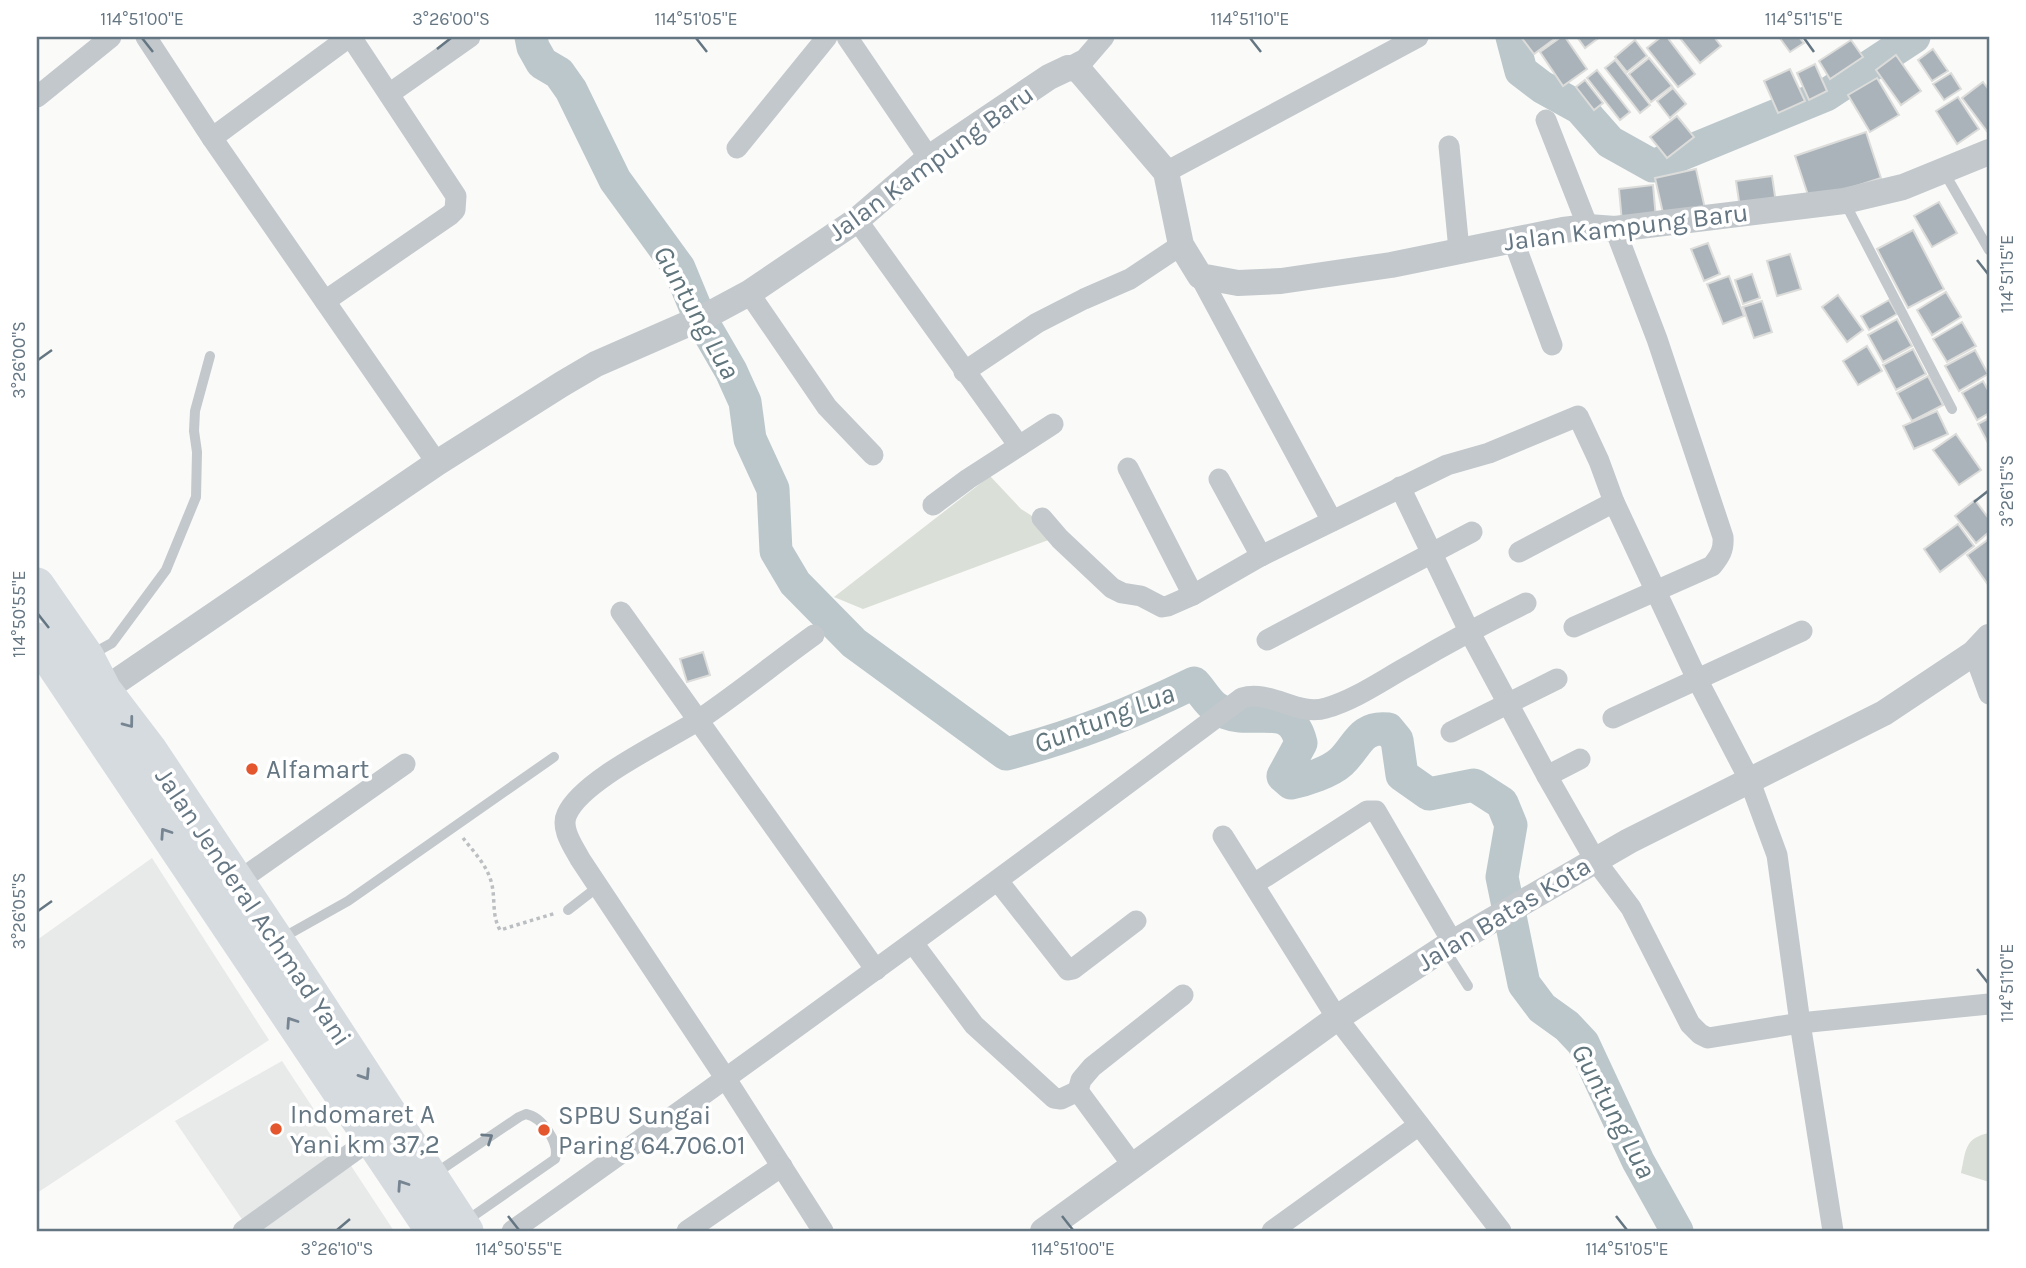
<svg xmlns="http://www.w3.org/2000/svg" width="2026" height="1268" font-family="Karla,sans-serif">
<rect width="100%" height="100%" fill="#fafaf8"/>
<!-- built -->
<g fill="#e8e9e9">
<polygon points="152,858 269,1040 37,1193 37,940"/>
<polygon points="282,1061 394,1231 250,1231 175,1121"/>
</g>
<!-- green -->
<g fill="#dadfd7">
<polygon points="990,476 1021,509 1062,535 863,609 834,597"/>
<path d="M1989 1133V1182L1961 1173C1966 1151 1964 1138 1989 1133Z"/>
</g>
<g fill="none" stroke-linecap="round" stroke-linejoin="round">
<!-- river -->
<g stroke="#bbc7cb" stroke-width="33">
<path d="M531 37 533 47 542 63 559 73 571 90 615 180 679 268 698 314 731 371 745 402 750 439 773 489 776 551 795 583 854 643 1006 754C1075 736 1130 714 1194 683 1201 690 1208 703 1216 708 1250 730 1290 696 1301 743L1283 776 1291 783C1306 780 1330 772 1341 762 1358 746 1360 726 1388 729L1397 740 1402 775 1429 794 1474 785 1502 803 1511 825 1502 877 1524 984 1542 1008 1567 1026 1583 1043 1638 1161 1677 1231"/>
<polyline points="1512,37 1521,71 1542,87 1580,108 1610,142 1653,166 1826,95 1914,37"/>
</g>
</g>
<!-- building -->
<g fill="#aab3b9" stroke="#dcdcda" stroke-width="2">
<polygon points="1521,37 1557,37 1534,54"/>
<polygon points="1561,37 1565,37 1587,69 1563,86 1540,52"/>
<polygon points="1577,37 1600,37 1585,48"/>
<polygon points="1661,37 1667,37 1695,74 1678,87 1647,48"/>
<polygon points="1679,37 1714,37 1721,46 1700,63"/>
<polygon points="1779,37 1799,37 1804,43 1790,52"/>
<polygon points="1635,40 1647,56 1627,72 1615,57"/>
<polygon points="1851,40 1863,57 1830,79 1819,61"/>
<polygon points="1933,49 1948,71 1932,81 1918,60"/>
<polygon points="1896,55 1921,91 1901,105 1876,70"/>
<polygon points="1649,58 1672,86 1651,102 1629,74"/>
<polygon points="1615,60 1650,105 1640,113 1605,68"/>
<polygon points="1815,64 1827,91 1809,100 1797,73"/>
<polygon points="1790,69 1805,101 1778,113 1764,81"/>
<polygon points="1597,70 1630,112 1620,120 1587,78"/>
<polygon points="1951,73 1961,89 1944,100 1933,84"/>
<polygon points="1877,78 1899,115 1870,132 1848,95"/>
<polygon points="1585,80 1603,103 1594,110 1576,87"/>
<polygon points="1983,82 1989,90 1989,134 1962,98"/>
<polygon points="1673,88 1686,104 1670,118 1657,101"/>
<polygon points="1958,97 1979,129 1957,144 1936,111"/>
<polygon points="1677,116 1694,137 1667,158 1650,137"/>
<polygon points="1866,132 1881,178 1810,201 1795,156"/>
<polygon points="1696,169 1706,213 1665,222 1655,178"/>
<polygon points="1772,176 1776,203 1740,208 1736,181"/>
<polygon points="1653,185 1656,219 1622,222 1619,189"/>
<polygon points="1939,202 1957,233 1932,247 1914,216"/>
<polygon points="1913,230 1944,289 1908,308 1877,249"/>
<polygon points="1708,243 1720,274 1704,281 1691,249"/>
<polygon points="1790,254 1801,289 1777,296 1767,261"/>
<polygon points="1752,274 1760,298 1743,304 1735,280"/>
<polygon points="1729,276 1744,316 1723,324 1707,284"/>
<polygon points="1946,292 1961,317 1932,335 1917,310"/>
<polygon points="1838,295 1863,330 1847,342 1822,307"/>
<polygon points="1889,300 1897,314 1869,330 1861,316"/>
<polygon points="1762,301 1772,332 1754,338 1743,307"/>
<polygon points="1897,319 1912,346 1883,362 1868,335"/>
<polygon points="1962,322 1976,346 1947,362 1933,339"/>
<polygon points="1867,346 1882,371 1858,385 1843,361"/>
<polygon points="1913,349 1926,374 1896,390 1883,365"/>
<polygon points="1975,350 1988,374 1959,391 1945,366"/>
<polygon points="1928,376 1943,405 1912,421 1897,393"/>
<polygon points="1983,381 1989,392 1989,413 1977,420 1962,393"/>
<polygon points="1937,411 1948,434 1914,449 1903,426"/>
<polygon points="1989,418 1989,445 1978,424"/>
<polygon points="1956,434 1981,470 1959,485 1933,450"/>
<polygon points="1975,500 1989,519 1989,532 1976,543 1955,516"/>
<polygon points="1958,524 1974,546 1940,572 1924,549"/>
<polygon points="1989,539 1989,586 1967,555"/>
<polygon points="703,652 710,675 687,682 680,659"/>
</g>
<g fill="none" stroke-linecap="round" stroke-linejoin="round">
<!-- path -->
<path stroke="#bbbfc2" stroke-width="3.5" stroke-dasharray="3.5 3.5" stroke-linecap="butt" d="M463 838C473 851 486 864 491 881 496 898 491 914 500 930L556 913"/>
<!-- service -->
<g stroke="#c3c8cc" stroke-width="10">
<polyline points="1944,172 1989,250"/>
<polyline points="1844,201 1952,409"/>
<polyline points="92,654 112,643 166,570 196,497 197,452 194,431 195,411 210,356"/>
<polyline points="568,910 599,886"/>
<polyline points="282,938 348,901 554,757"/>
<polyline points="1444,948 1468,986"/>
<path d="M433 1175 519 1117 526 1114C542 1117 560 1143 555 1159L466 1221"/>
</g>
<!-- minor -->
<g stroke="#c3c8cc" stroke-width="21">
<polyline points="146,37 212,138 437,463"/>
<polyline points="847,37 929,158"/>
<polyline points="1068,68 1085,59 1104,37"/>
<polyline points="389,94 470,37"/>
<polyline points="37,97 111,37"/>
<polyline points="1546,120 1588,227"/>
<polyline points="212,138 349,37"/>
<polyline points="1449,146 1459,250"/>
<polyline points="737,148 827,37"/>
<polyline points="1166,172 1418,37"/>
<polyline points="857,220 1019,446"/>
<polyline points="1513,239 1552,345"/>
<polyline points="1200,276 1332,521"/>
<polyline points="749,293 827,407 873,455"/>
<polyline points="325,301 450,215 455,210 456,196 351,37"/>
<polyline points="964,372 1037,323 1084,299 1130,279 1181,245"/>
<polyline points="1128,468 1193,595"/>
<polyline points="1219,479 1261,556"/>
<polyline points="1400,487 1469,631 1547,776 1595,860 1631,908 1690,1024 1700,1034 1708,1038 1800,1023 1989,1004"/>
<polyline points="1614,502 1697,679 1749,779 1777,855 1800,1023 1833,1231"/>
<polyline points="933,505 968,479 1053,424"/>
<polyline points="1042,518 1060,539 1112,588 1122,593 1141,596 1162,607 1168,606 1193,595 1261,556 1447,465 1489,453 1578,416 1599,461 1614,502 1519,552"/>
<polyline points="621,612 876,970"/>
<path d="M1574 627 1712 566C1720 556 1724 550 1723 537L1657 339 1615 229"/>
<path d="M814 635C775 663 737 694 697 721 664 742 582 780 567 814 560 828 573 846 580 859L726 1079 823 1231"/>
<polyline points="1267,640 1472,532"/>
<polyline points="1974,653 1989,694"/>
<polyline points="1613,718 1802,631"/>
<polyline points="1451,732 1557,679"/>
<polyline points="1547,776 1580,759"/>
<polyline points="1223,836 1337,1018 1501,1231"/>
<polyline points="998,881 1068,970 1073,969 1136,921"/>
<polyline points="237,882 405,764"/>
<polyline points="1254,884 1367,811 1376,811 1453,943"/>
<polyline points="913,943 974,1025 1054,1098 1061,1099 1078,1091 1134,1167"/>
<polyline points="1078,1091 1081,1080 1092,1067 1183,995"/>
<polyline points="243,1231 371,1139"/>
<path d="M512 1231C758 1057 1001 879 1242 698 1270 689 1298 717 1326 708 1357 699 1384 679 1412 664 1449 642 1487 622 1526 603"/>
<polyline points="687,1231 782,1166"/>
<polyline points="1272,1231 1419,1125"/>
</g>
<!-- tertiary -->
<g stroke="#c3c8cc" stroke-width="26">
<polyline points="104,690 437,463 562,384 596,364 708,315 749,293 857,220 929,158 1049,77 1068,68 1078,69 1166,172 1181,245 1200,276 1238,283 1281,281 1391,265 1563,230 1588,227 1615,229 1844,201 1903,187 1989,152"/>
<polyline points="1043,1231 1337,1018 1444,948 1629,841 1884,713 1974,653 1989,637"/>
</g>
<!-- trunk -->
<g stroke="#d6dbdf" stroke-width="35">
<polyline points="37,585 87,657 104,690 149,749 277,941 466,1231"/>
<polyline points="37,640 433,1231"/>
</g>
</g>
<!-- one-way arrows -->
<defs><path id="oneway-chevron" d="M-2-3.5L2.5 0L-2 3.5" fill="none" stroke-width="1.6" stroke-linecap="round" stroke-linejoin="round" transform="scale(1.75)"/></defs>
<g stroke="#768591">
<use href="#oneway-chevron" transform="translate(129 723) rotate(53)"/>
<use href="#oneway-chevron" transform="translate(165 833) rotate(-124)"/>
<use href="#oneway-chevron" transform="translate(291 1022) rotate(-124)"/>
<use href="#oneway-chevron" transform="translate(365 1075) rotate(57)"/>
<use href="#oneway-chevron" transform="translate(402 1185) rotate(-124)"/>
</g>
<use stroke="#6a7a87" href="#oneway-chevron" transform="translate(488 1138) rotate(-34)"/>
<!-- ticks -->
<path fill="none" stroke="#657683" stroke-width="2.5" d="M142 38 153 52M696 38 707 52M1250 38 1261 52M1804 38 1814 52M437 49 451 38M1977 260 1988 274M38 360 52 350M1974 502 1988 491M38 614 49 628M38 911 52 901M1977 969 1988 983M508 1216 519 1230M1062 1216 1073 1230M1616 1216 1627 1230M337 1230 350 1219"/>
<!-- markers -->
<g fill="#e4572e" stroke="#fff" stroke-width="2.5">
<circle cx="252" cy="769" r="7"/>
<circle cx="276" cy="1129" r="7"/>
<circle cx="544" cy="1130" r="7"/>
</g>
<g text-anchor="middle" dominant-baseline="central" stroke-width="7" stroke-linejoin="round" paint-order="stroke">
<!-- street labels -->
<g font-size="26" fill="#657683" stroke="#fff">
<text transform="translate(931 163) rotate(-36)">Jalan Kampung Baru</text>
<text transform="translate(1626 227) rotate(-7)">Jalan Kampung Baru</text>
<text transform="translate(253 907) rotate(56)">Jalan Jenderal Achmad Yani</text>
<text transform="translate(1504 914) rotate(-31)">Jalan Batas Kota</text>
</g>
<!-- poi labels -->
<g font-size="26" fill="#657683" stroke="#fff" text-anchor="start">
<text x="266" y="769">Alfamart</text>
<text x="290" y="1114">Indomaret A<tspan x="290" dy="30">Yani km 37,2</tspan></text>
<text x="558" y="1115">SPBU Sungai<tspan x="558" dy="30">Paring 64.706.01</tspan></text>
</g>
<!-- water labels -->
<g font-size="28" font-style="italic" fill="#60757c" stroke="#fff">
<text transform="translate(697 312) rotate(61)">Guntung Lua</text>
<text transform="translate(1104 718) rotate(-21)">Guntung Lua</text>
<text transform="translate(1614 1111) rotate(62)">Guntung Lua</text>
</g>
</g>
<!-- border -->
<rect width="2026" height="1268" fill="none" stroke="#ffffff" stroke-width="77"/>
<rect x="38" y="38" width="1950" height="1192" fill="none" stroke="#657683" stroke-width="2.5"/>
<g font-size="18" text-anchor="middle" fill="#657683">
<text x="142" y="25">114°51'00"E</text>
<text x="451" y="25">3°26'00"S</text>
<text x="696" y="25">114°51'05"E</text>
<text x="1250" y="25">114°51'10"E</text>
<text x="1804" y="25">114°51'15"E</text>
<text transform="translate(2007 274) rotate(-90)" y="6">114°51'15"E</text>
<text transform="translate(19 360) rotate(-90)" y="6">3°26'00"S</text>
<text transform="translate(2007 491) rotate(-90)" y="6">3°26'15"S</text>
<text transform="translate(19 614) rotate(-90)" y="6">114°50'55"E</text>
<text transform="translate(19 911) rotate(-90)" y="6">3°26'05"S</text>
<text transform="translate(2007 983) rotate(-90)" y="6">114°51'10"E</text>
<text x="337" y="1255">3°26'10"S</text>
<text x="519" y="1255">114°50'55"E</text>
<text x="1073" y="1255">114°51'00"E</text>
<text x="1627" y="1255">114°51'05"E</text>
</g>
</svg>
